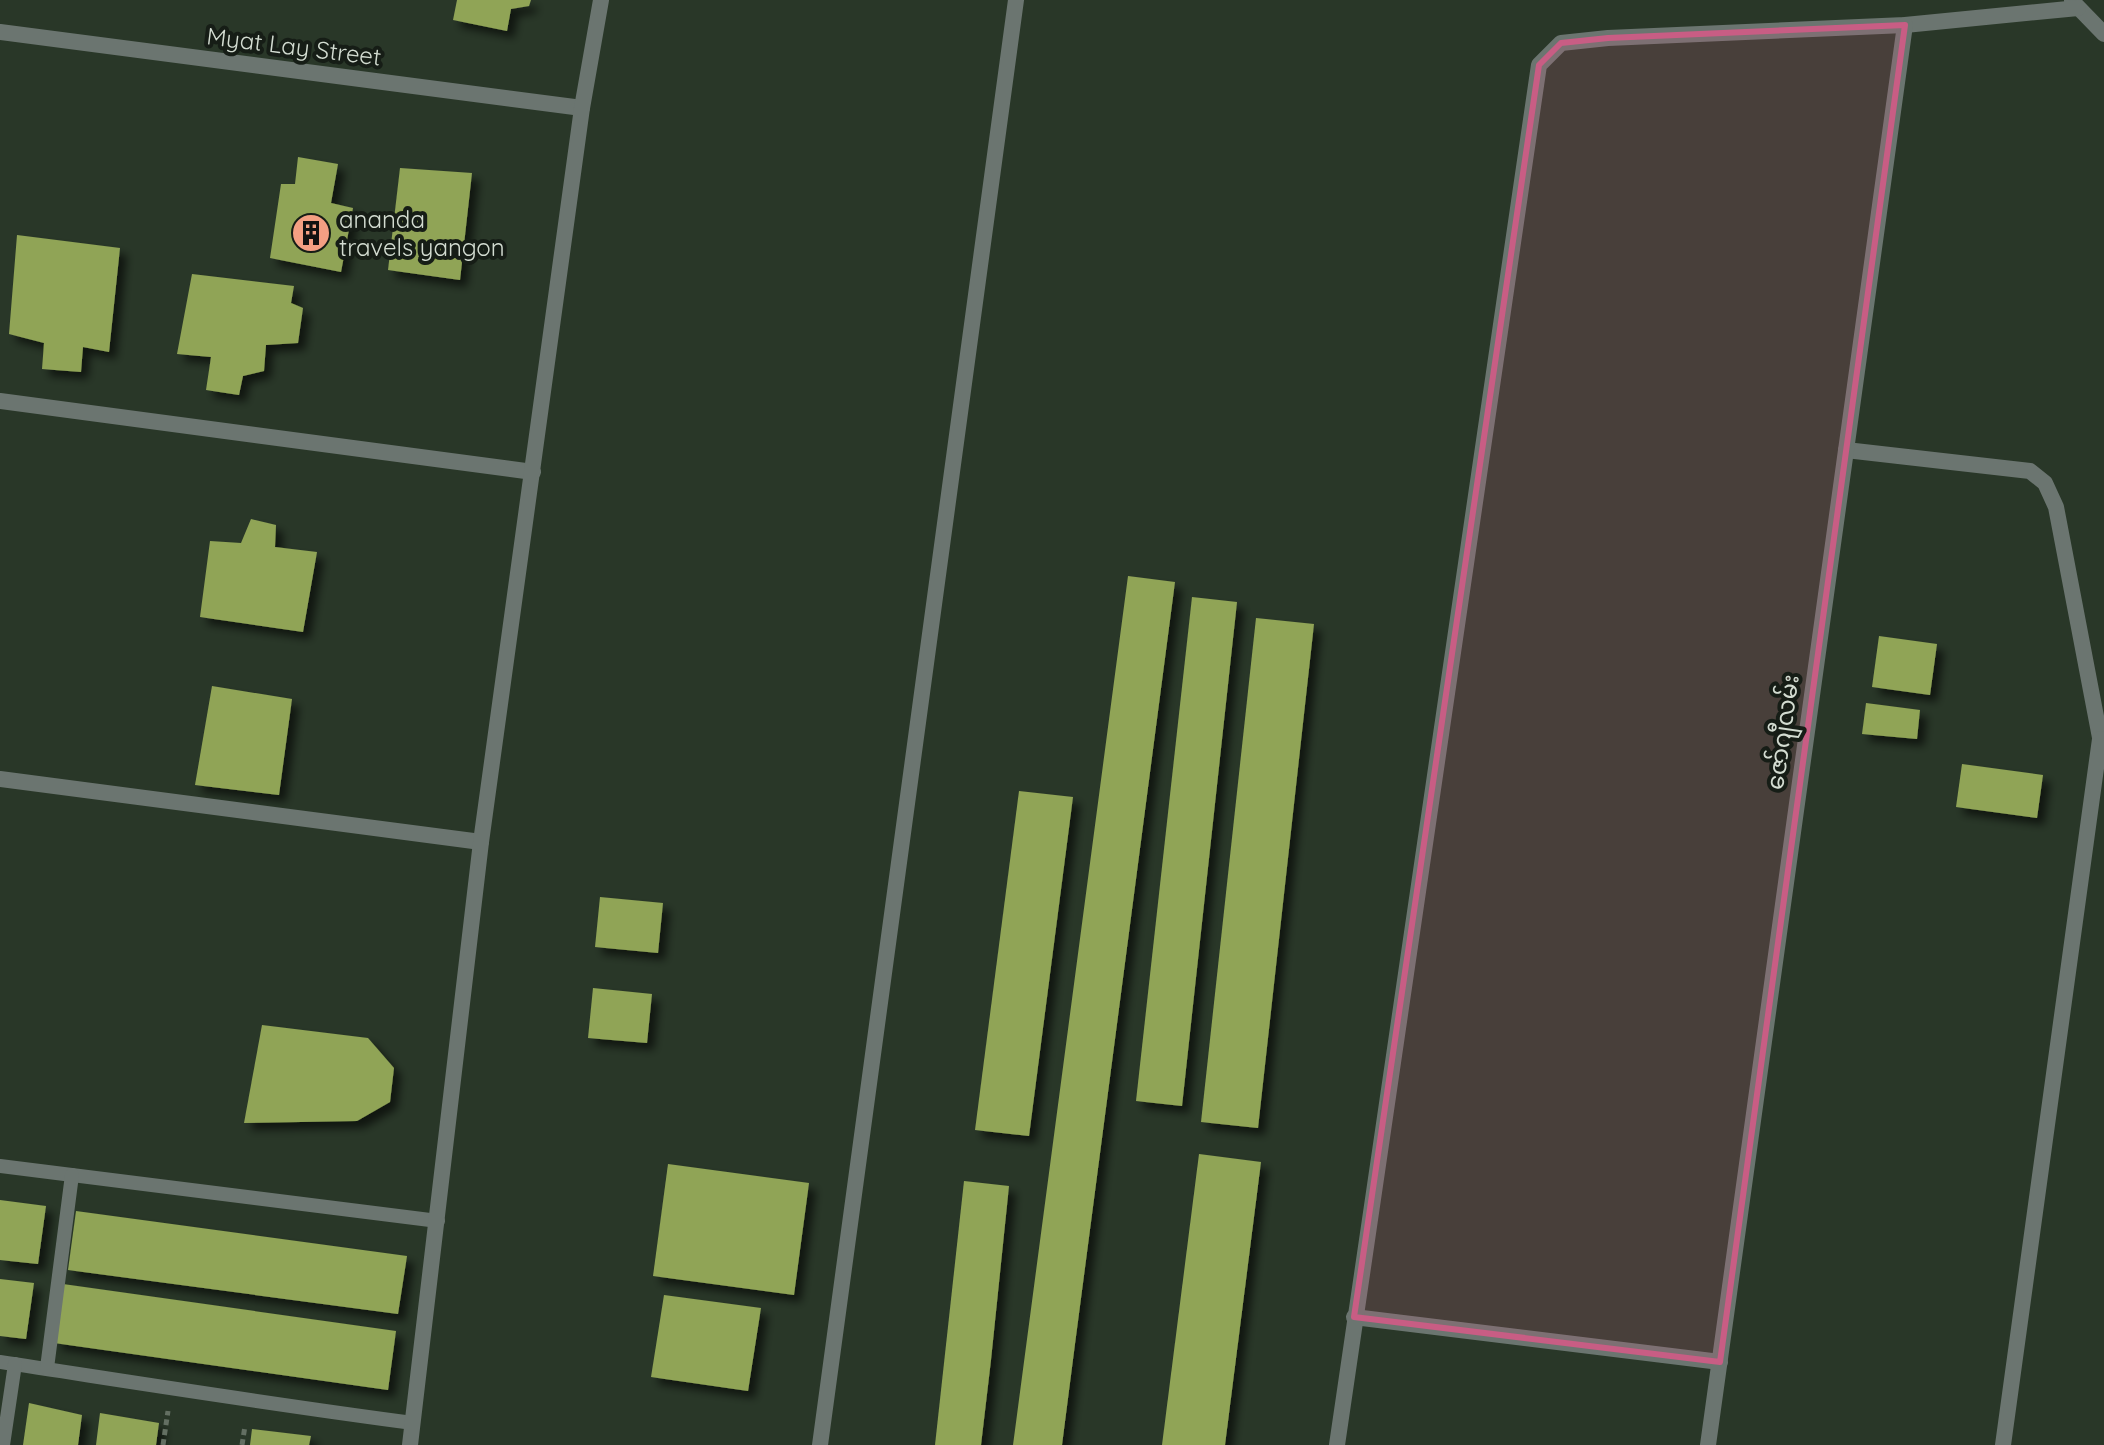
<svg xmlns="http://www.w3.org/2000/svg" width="2104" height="1445" font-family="Quicksand,'Noto Sans Myanmar',sans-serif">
<defs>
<filter id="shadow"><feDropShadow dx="7" dy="7" stdDeviation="4" flood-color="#0009"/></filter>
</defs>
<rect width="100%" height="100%" fill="#293728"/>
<!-- building -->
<g fill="#90a457" filter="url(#shadow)">
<polygon points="457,0 531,0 529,6 511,9 507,31 453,20"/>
<polygon points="298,157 338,164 331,203 353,208 341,272 270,258 281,184 295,184"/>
<polygon points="400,168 472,173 460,280 388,270"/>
<polygon points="17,235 120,248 109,352 83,347 81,372 42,369 44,343 9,334"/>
<polygon points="192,274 294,286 291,303 303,308 298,343 266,345 264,371 243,376 239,395 206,390 211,357 177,354"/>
<polygon points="251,519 276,525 275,547 317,552 303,632 200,617 210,541 241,543"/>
<polygon points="1128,576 1175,582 1075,1344 1062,1445 1013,1445"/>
<polygon points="1192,597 1237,602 1182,1106 1136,1101"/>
<polygon points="1256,618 1314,624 1258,1128 1201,1122"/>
<polygon points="1879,636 1937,644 1930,695 1872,687"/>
<polygon points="212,686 292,699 279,795 195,785"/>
<polygon points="1866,703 1920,710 1917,739 1862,734"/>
<polygon points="1962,764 2043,775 2037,818 1956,807"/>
<polygon points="1019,791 1073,797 1029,1136 975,1130"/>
<polygon points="600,897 663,903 658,953 595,947"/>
<polygon points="593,988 652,994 647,1043 588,1038"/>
<polygon points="262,1025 368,1038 394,1068 390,1102 357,1121 244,1123"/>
<polygon points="1199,1154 1261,1162 1225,1445 1162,1445"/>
<polygon points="668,1164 809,1183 794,1295 653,1276"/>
<polygon points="964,1181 1009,1186 991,1360 981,1445 935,1445"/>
<polygon points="0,1200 46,1206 38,1264 0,1260"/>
<polygon points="76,1211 407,1256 398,1314 68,1270"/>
<polygon points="0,1279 34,1283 26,1339 0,1336"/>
<polygon points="63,1284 396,1331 388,1390 54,1343"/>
<polygon points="664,1295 761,1308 748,1391 651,1377"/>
<polygon points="29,1403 82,1415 78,1445 23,1445"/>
<polygon points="100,1413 159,1423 156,1445 96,1445"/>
<polygon points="252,1429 311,1436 309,1445 250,1445"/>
</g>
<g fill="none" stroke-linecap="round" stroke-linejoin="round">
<!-- path -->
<g stroke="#636f62" stroke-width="5" stroke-dasharray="6 4" stroke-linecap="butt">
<polyline points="163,1445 168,1411"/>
<polyline points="242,1445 245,1426"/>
</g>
<!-- service -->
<g stroke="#6b7570" stroke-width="14">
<polyline points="0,1166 438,1221"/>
<path d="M0 1362C138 1383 275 1405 413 1423"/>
<polyline points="47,1368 72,1175"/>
<polyline points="3,1445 15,1364"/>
</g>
<!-- minor -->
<g stroke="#6b7570" stroke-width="16">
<polyline points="2072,1 2104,34"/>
<polyline points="0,32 582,108"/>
<polyline points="0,401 533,472"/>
<polyline points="1846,450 2030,471 2045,483 2056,507 2102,748"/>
<polyline points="0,779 481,842"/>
<polyline points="1354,1317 1720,1362"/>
<polyline points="410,1445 481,842 582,108 601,0"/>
<polyline points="820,1445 1016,0"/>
<polyline points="1337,1445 1539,65 1561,43 1608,38 1905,25 2078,8"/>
<polyline points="1708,1445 1905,25"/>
<polyline points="2003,1445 2100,739"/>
</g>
</g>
<!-- marked area -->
<path fill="#c85d84" fill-opacity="0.2" stroke="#c85d84" stroke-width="6" stroke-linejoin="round" d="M1905 25 1720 1362 1354 1317 1539 65 1561 43 1608 38Z"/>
<!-- icons -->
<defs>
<symbol id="building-disc" viewBox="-11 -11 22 22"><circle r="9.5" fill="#f39f83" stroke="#161d16"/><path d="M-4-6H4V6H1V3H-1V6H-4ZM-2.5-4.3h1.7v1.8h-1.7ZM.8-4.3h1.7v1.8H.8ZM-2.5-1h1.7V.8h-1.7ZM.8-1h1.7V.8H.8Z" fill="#111"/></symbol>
</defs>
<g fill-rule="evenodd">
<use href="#building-disc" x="289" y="211" width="44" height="44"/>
</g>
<g text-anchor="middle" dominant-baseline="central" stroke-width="8" stroke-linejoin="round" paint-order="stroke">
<!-- street labels -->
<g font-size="24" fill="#d3dcd1" stroke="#161d16">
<text transform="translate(294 46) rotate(7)">Myat Lay Street</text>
<text transform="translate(1782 732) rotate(-82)">ဇော်ဂျီလမ်း</text>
</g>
<!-- poi labels -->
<g font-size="24" fill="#d3dcd1" stroke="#161d16" text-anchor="start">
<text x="339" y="219">ananda<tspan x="339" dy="28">travels yangon</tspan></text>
</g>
</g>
</svg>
